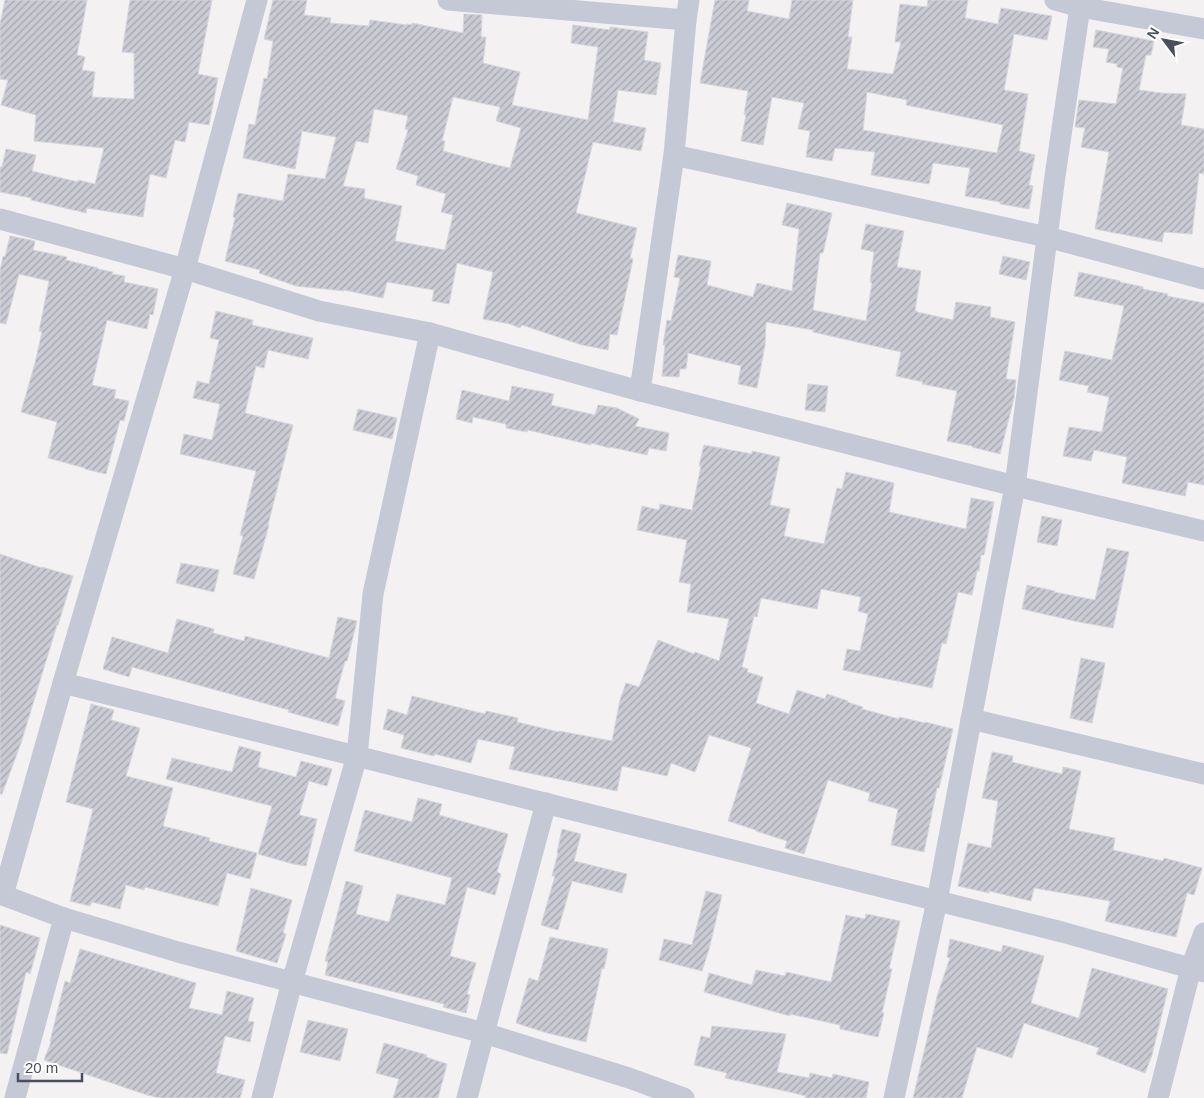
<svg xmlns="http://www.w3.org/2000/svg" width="1204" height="1098" font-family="Helvetica,sans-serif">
<defs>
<pattern id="building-hatch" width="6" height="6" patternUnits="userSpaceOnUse" patternTransform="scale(1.25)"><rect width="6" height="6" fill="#cbccd3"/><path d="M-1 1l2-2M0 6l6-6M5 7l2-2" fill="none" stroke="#a7a8ae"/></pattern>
</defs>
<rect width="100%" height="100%" fill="#f3f1f1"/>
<!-- building -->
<g fill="url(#building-hatch)" stroke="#d5d5dc" fill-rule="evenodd">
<polygon points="5,0 87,0 77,55 85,57 82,70 95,72 92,97 134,99 134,53 122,52 130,0 212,0 198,74 218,78 209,125 189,122 185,142 175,140 166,178 150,174 143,217 87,208 86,213 31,200 31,198 0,192 0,167 2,167 6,149 36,155 32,171 78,182 78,180 95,184 104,148 34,141 36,115 1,105 8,80 0,79 0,24"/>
<path d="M273 0H307L304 15 331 18 330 23 369 26 370 20 407 25V24L412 25V23L463 33 464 14 482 15 481 37H486L483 63 520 72 512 105 588 120 598 47 571 43 573 25 610 30V27L648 32 644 60 661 63 656 95 618 90 613 122 646 128 641 151 593 142 576 213 637 228 630 258 633 259 617 335 610 334 608 350 582 345 522 325 520 328 510 324 483 319 493 272 457 263 449 304 432 301 434 290 387 282 383 298 344 290V291L296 286 259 273 260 270 225 261 235 218 233 217 238 193 283 201 288 174 325 179 336 137 302 131 295 169 243 158 249 124 255 125 264 78 267 79 273 41 264 39ZM453 97 500 107 496 121 521 128 510 168 488 163 443 151 445 141H442ZM374 109 408 116 405 129 408 130 396 169 418 176 416 185 446 194 441 212 453 215 445 250 395 241 402 206 364 198 365 189 343 186 356 141 368 143Z"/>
<path d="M715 0H749L747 11 789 19 792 0H853L848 37H852L847 69 893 74 901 42H895L900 4 927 7 928 0H968L965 18 998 24 1001 8 1052 16 1047 40 1014 34 1004 90 1028 94 1019 151 1035 155 1029 185 1033 186 1029 209 1000 204V202L965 196 970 168 933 163 929 184 871 175 875 152 835 148 832 161 806 157 810 131 798 129 804 103 772 97 763 145 741 141 746 115 744 114 748 91 700 83ZM867 92 907 100 906 105 1003 125 997 153 863 130Z"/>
<polygon points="1096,30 1154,41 1151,55 1146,55 1139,90 1161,93 1186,94 1181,125 1204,129 1204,174 1199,173 1192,234 1164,232 1162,242 1095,229 1109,152 1081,147 1085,128 1075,127 1079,100 1116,104 1123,68 1117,67 1117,64 1106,62 1109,49 1093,47"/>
<polygon points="787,203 832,213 823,253 820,253 813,310 866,321 872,283 870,282 874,252 861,249 866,224 904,231 897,267 921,271 915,311 917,311 917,312 953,320 956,302 991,307 990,317 1015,322 1006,379 1016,380 1014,398 1000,454 972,447 972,446 947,441 957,391 922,384 923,382 896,376 901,352 813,332 813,330 766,322 765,345 757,388 738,384 741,366 688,353 686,369 680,369 679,377 662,376 665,345 663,345 667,320 671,321 680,278 674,277 678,255 711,261 707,285 753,297 757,283 792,291 799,229 782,225"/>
<polygon points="10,236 35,241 33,250 67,257 66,260 98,268 98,269 113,272 112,274 125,276 124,282 158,289 153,315 150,314 147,329 107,320 92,385 116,390 114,398 129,401 124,421 120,420 106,474 85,469 85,468 48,458 57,422 21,412 35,363 42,332 39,331 49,281 19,274 6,324 0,323 0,271 3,256 5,257"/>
<polygon points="1003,256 1030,262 1026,280 999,274"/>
<polygon points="1079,272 1120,281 1120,282 1143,287 1143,289 1168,294 1167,296 1204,303 1204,485 1188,482 1185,496 1122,483 1127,457 1094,450 1091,461 1063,456 1069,427 1102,432 1109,397 1087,392 1089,386 1059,380 1065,351 1112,360 1124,306 1074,296"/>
<polygon points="216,311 253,320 252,325 313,338 308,359 268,350 264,368 256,366 245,413 293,425 268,525 269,525 254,579 233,574 243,536 240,535 256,471 180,454 184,434 212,440 220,404 193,398 197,381 209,384 219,340 210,338"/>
<polygon points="808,384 828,386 825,412 805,410"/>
<polygon points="512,386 554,394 551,405 595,415 598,405 617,408 639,419 635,426 669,433 666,451 649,448 647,455 610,447 610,448 591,443 591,445 528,430 527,432 506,428 506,424 473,417 472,423 456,419 462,390 509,401"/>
<polygon points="358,409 397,418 392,439 353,430"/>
<polygon points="704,445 752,454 752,451 780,457 770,505 790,509 784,536 824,544 837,488 842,489 846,472 894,483 889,512 966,529 971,498 994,502 984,555 981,555 979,571 977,571 972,595 958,592 946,644 942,643 932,688 843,670 847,649 860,651 868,614 858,611 861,597 821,589 817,609 761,598 757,617 754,616 742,667 748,669 747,672 763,677 756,703 789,714 797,690 825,699 827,694 848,701 847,702 863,707 862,709 899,719 899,717 925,723 925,722 953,729 939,788 937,788 924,852 891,845 898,809 868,801 870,793 828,780 804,854 785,848 787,841 756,831 756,830 728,821 751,748 709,735 695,772 671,763 667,776 622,766 617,791 509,769 515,747 478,739 471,763 435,754 434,756 401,748 404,735 383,729 388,709 407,715 412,696 485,714 486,711 518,718 517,722 559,732 559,731 612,741 620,700 626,683 639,687 658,640 694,654 695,652 719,661 729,619 687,612 691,584 679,582 687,540 637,530 642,506 659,510 660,504 692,510 701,466 699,466"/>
<polygon points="1042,516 1062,520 1057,546 1037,542"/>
<polygon points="1107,548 1129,552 1113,628 1079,622 1022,609 1027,585 1055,591 1054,592 1095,600"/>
<polygon points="0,554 42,568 42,567 73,576 58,625 57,625 21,743 2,794 0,794"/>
<polygon points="181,563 219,570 214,592 176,583"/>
<polygon points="338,617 357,621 347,661 345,661 335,698 345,701 338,726 288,712 289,710 132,667 129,677 103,669 112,637 168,653 177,619 214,629 213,633 244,641 245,636 329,658"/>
<polygon points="1081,658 1105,663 1100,690 1099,690 1092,723 1070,718"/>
<polygon points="91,704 114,710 111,720 140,728 126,776 173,788 163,826 210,838 209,841 257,853 250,879 227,873 218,906 145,887 144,890 126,885 120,909 92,902 90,906 70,901 93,809 66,802"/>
<polygon points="239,746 261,752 258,767 296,777 301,761 332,769 327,786 309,781 299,815 317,819 306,866 293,864 258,854 272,806 166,779 172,758 232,772"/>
<polygon points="992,752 1013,756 1012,762 1062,774 1063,767 1081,771 1069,829 1115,838 1113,850 1163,861 1164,858 1202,868 1194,895 1187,893 1176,937 1105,921 1110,901 1034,888 1031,901 989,891 989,893 958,886 968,843 991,848 998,801 982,798"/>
<polygon points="418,798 442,804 439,815 508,834 497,872 501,874 495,895 467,887 450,956 476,963 467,994 470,995 466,1013 443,1007 444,1004 325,975 328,962 325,961 346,881 363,886 356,914 389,922 397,894 445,905 452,878 354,851 365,810 412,822"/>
<polygon points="562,829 581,834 574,861 627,874 622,893 572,881 558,930 541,925 555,876 552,876 558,853 557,853"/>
<polygon points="251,888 292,900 283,933 286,934 277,963 236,951"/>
<polygon points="706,891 722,895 709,949 702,971 659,960 664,939 692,945"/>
<polygon points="866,914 900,921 889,969 892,969 882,1013 884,1013 878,1037 840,1029 840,1025 790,1014 790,1016 704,992 709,973 752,985 756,970 785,976 786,972 831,982 846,915 865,919"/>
<polygon points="0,925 40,938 30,974 26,972 7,1054 0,1053"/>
<polygon points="550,937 608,949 604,969 602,968 586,1042 547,1033 516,1023 529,978 538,981"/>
<polygon points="950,939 1001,952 1003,945 1044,956 1031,1003 1078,1018 1079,1018 1092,968 1168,989 1152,1055 1145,1073 1096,1054 1099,1048 1024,1023 1012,1058 977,1047 962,1098 913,1098 938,993 950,958 947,957"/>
<polygon points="80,949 196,983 189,1008 222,1015 227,991 254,998 248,1021 254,1022 250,1042 225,1036 216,1073 245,1080 240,1098 160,1098 147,1095 44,1060 51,1042 50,1041 65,981 70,983"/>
<polygon points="308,1020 348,1029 340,1061 300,1052"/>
<polygon points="712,1026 786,1034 777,1072 809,1078 810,1073 832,1078 833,1074 869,1082 866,1098 805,1098 806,1096 794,1093 725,1078 727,1073 694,1065 701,1036 710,1038"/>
<polygon points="384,1043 427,1055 426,1057 447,1064 438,1098 393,1098 399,1079 376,1073"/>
</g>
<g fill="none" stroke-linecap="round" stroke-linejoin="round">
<!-- street -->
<g stroke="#c5c9d5" stroke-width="21">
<polyline points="448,0 686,20"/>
<polyline points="1055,0 1080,7 1204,29"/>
<polyline points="674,155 1047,237 1204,279"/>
<polyline points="0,219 185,269 319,311 430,333 640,391 1015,486 1204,531"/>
<polyline points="640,391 674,155 686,20 689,0"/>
<polyline points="63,683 1062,932 1204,972"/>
<polyline points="971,719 1204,774"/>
<polyline points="0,894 64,918 178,952 484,1033 629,1078 684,1098"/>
<polyline points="3,895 63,683 185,269 257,0"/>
<polyline points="15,1098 64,918"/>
<polyline points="262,1098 292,982 357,756 373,594 430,333"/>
<polyline points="467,1098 484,1033 546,803"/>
<polyline points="894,1098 937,901 1015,486 1055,176 1080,7"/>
<polyline points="1158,1098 1191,968 1204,933"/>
</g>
</g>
<!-- north arrow -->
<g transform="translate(1164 40) rotate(302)" stroke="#ffffff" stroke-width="4" paint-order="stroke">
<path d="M0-4L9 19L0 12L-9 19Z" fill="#494f5e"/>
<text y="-8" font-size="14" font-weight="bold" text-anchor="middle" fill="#494f5e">N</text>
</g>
<!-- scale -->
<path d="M18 1073v8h64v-8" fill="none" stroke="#494f5e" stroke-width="2.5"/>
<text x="25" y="1073" font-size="15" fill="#494f5e" stroke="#ffffff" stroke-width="4" paint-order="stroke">20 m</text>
</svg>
